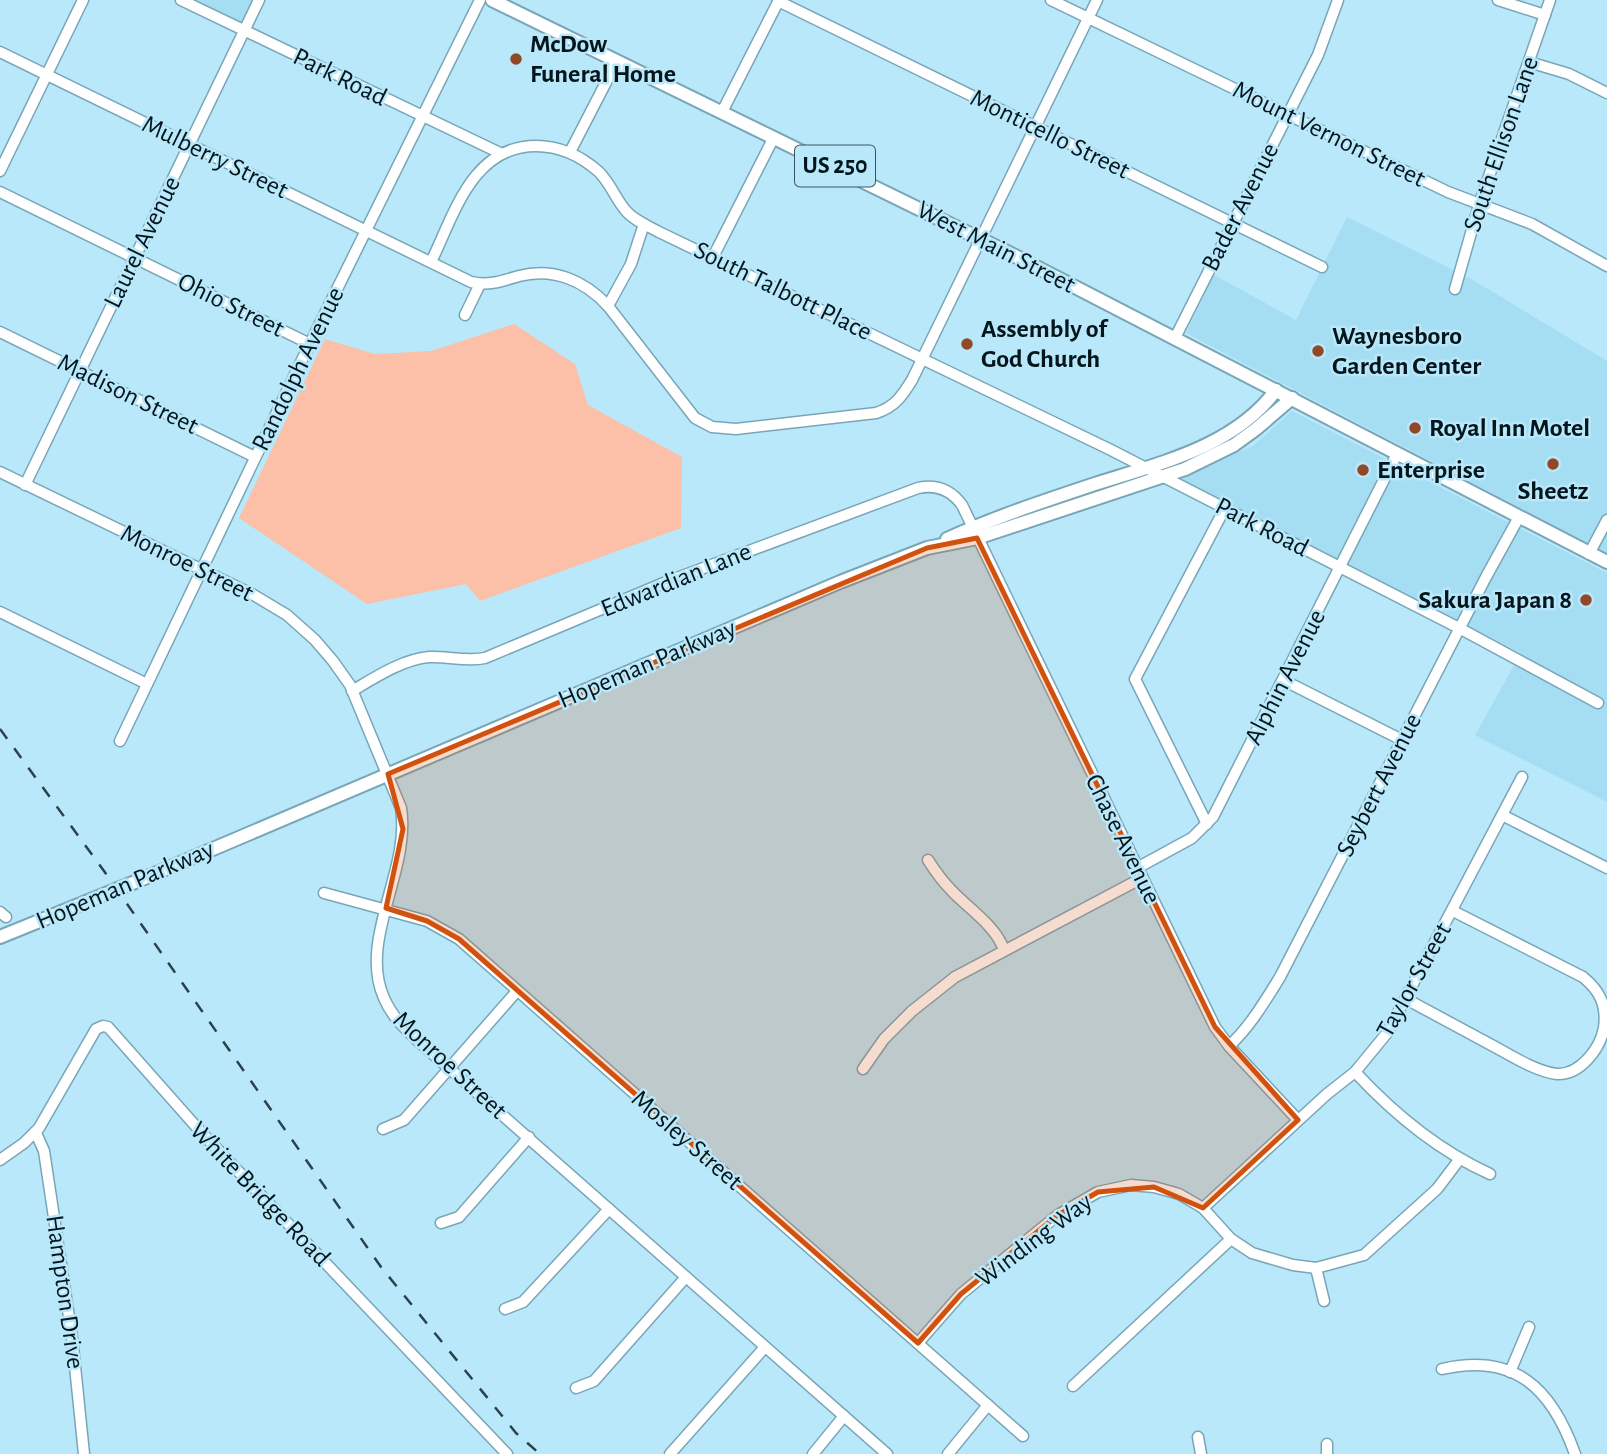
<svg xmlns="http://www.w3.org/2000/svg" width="1607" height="1454" font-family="'Alegreya Sans',sans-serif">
<rect width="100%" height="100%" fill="#b9e8fb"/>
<!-- built -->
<g fill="#a5ddf3">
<polygon points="191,0 252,0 241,24"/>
<polygon points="1347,217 1473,280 1607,361 1607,553 1186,333 1214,275 1296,320"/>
<polygon points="1292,411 1607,573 1607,802 1475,735 1521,653 1179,478 1253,446"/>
</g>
<!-- green -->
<polygon fill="#fbc0a7" points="514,324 575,364 588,405 682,457 681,528 480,601 466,584 367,604 239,518 325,339 375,354 431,351"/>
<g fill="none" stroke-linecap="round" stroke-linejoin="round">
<defs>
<g id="minor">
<polyline points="181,0 500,153"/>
<polyline points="1051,0 1448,192 1532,224 1607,266"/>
<polyline points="1498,0 1545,15"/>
<polyline points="778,1 1322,267"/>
<path d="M0 52 471 282C489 286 502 281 519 276 554 267 585 281 608 306L695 418 712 427 736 429 876 413C895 407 902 396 912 380L1097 0"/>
<polyline points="1529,62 1569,74 1607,93"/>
<polyline points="722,112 779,0"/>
<polyline points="570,152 617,61"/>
<polyline points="0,171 83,0"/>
<polyline points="0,192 310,344"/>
<polyline points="713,257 774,137"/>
<path d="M431 262C454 215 472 146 536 146 560 146 581 156 599 172 611 184 616 200 627 212 635 221 648 226 659 232L1109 449 1459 628 1598 703"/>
<polyline points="1455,289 1479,205 1550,0"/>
<polyline points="608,306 631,264 644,224"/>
<polyline points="465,315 480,284"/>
<polyline points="0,332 255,457"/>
<polyline points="1175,338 1318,55 1338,0"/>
<path d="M0 472 252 594 287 615 315 640 333 661 350 685 401 808C411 870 358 940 384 998 391 1015 404 1028 417 1040L887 1454"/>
<polyline points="25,485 259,0"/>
<polyline points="1589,554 1607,520"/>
<polyline points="0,612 147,684"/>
<polyline points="1283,680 1402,740"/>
<path d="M352 691C374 678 403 659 429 657 449 656 466 662 485 658L666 582 918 488C937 484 951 490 962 505L1215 1027 1229 1046 1298 1120"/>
<polyline points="120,741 299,366 480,0"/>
<polyline points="1502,815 1607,868"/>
<polyline points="1207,824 1135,679 1225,508"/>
<path d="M928 860C935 871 943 882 952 891 969 909 996 926 1004 950"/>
<polyline points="1137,868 1192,838 1213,817 1397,454"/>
<polyline points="324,893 427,921 459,939 1023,1436"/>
<polyline points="0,912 6,917"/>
<path d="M1406 999C1437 1016 1467 1032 1497 1048 1513 1057 1538 1072 1557 1074 1580 1075 1600 1049 1604 1028 1607 1005 1600 991 1583 977L1453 911"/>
<path d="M1229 1046C1250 1027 1265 1001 1280 977L1486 577 1519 517"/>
<polyline points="863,1069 884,1039 912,1011 955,977 1142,878"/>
<path d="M1355 1072C1394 1114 1437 1150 1490 1174"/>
<polyline points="383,1129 404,1120 517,991"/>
<polyline points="36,1133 44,1151 72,1337 84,1454"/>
<polyline points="0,1160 24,1143 39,1128 96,1029 103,1026 108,1027 200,1131 507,1454"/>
<polyline points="1203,1208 1327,1094 1355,1072 1387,1033 1522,777"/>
<polyline points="441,1223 459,1217 529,1137"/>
<polyline points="1316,1268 1324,1301"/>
<polyline points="505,1309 523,1302 609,1209"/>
<polyline points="918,1343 961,1294 1058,1215 1098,1192 1131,1185 1154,1187 1179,1194 1203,1208 1231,1239 1252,1253 1293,1265 1316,1268 1364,1255 1437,1189 1459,1160"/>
<path d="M1442 1369C1515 1352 1552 1389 1575 1454"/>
<polyline points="1510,1372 1529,1327"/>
<polyline points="1073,1386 1231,1239"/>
<polyline points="576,1388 594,1381 686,1277"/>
<polyline points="1198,1437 1201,1454"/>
<polyline points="670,1454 765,1347"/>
<polyline points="813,1454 844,1416"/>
<polyline points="948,1454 988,1405"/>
<polyline points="1327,1454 1327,1444"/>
</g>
<g id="major">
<polyline points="492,0 1015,256 1607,562"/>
<path d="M947 539C995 517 1047 500 1098 483 1161 463 1235 446 1276 390"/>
<polyline points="140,880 840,582 927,548 977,538 1185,469 1234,445 1256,429 1292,398"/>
<polyline points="0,937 91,900"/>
</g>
</defs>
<!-- minor casing -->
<use href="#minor" stroke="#79a6b7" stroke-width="13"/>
<!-- major casing -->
<use href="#major" stroke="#79a6b7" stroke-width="16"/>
<!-- minor -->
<use href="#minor" stroke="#fff" stroke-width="10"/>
<!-- major -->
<use href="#major" stroke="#fff" stroke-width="12"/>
<!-- rail -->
<polyline stroke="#2a424a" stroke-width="2.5" stroke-dasharray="12 12" stroke-linecap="butt" points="0,729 104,871 381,1267 516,1433 540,1454"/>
<defs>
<polyline id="major-bridge" points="91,900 140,880"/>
</defs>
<!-- major-bridge casing -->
<use href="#major-bridge" stroke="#79a6b7" stroke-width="16" stroke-linecap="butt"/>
<!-- major-bridge -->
<use href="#major-bridge" stroke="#fff" stroke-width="12"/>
</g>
<!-- marked area -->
<path fill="#d1520e" fill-opacity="0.2" stroke="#d1520e" stroke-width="5" stroke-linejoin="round" d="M977 538 1215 1027 1298 1120 1203 1208 1154 1187 1098 1192 1058 1215 961 1294 918 1343 459 939 427 921 386 908 403 829 388 774 927 548Z"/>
<!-- markers -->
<g fill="#904826" stroke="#b9e8fb" stroke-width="2.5">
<circle cx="516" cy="59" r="7"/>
<circle cx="967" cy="344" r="7"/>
<circle cx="1318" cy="351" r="7"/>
<circle cx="1415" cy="428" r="7"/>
<circle cx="1553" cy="464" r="7"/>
<circle cx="1363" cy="470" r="7"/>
<circle cx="1586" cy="600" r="7"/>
</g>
<g text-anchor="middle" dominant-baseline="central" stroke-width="5" stroke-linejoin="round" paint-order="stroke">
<!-- shield labels -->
<rect fill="#b9e8fb" stroke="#3a545e" stroke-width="2" x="795" y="145.5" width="80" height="41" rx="5"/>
<g font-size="24" font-weight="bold" fill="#04151b">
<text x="835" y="166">US 250</text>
</g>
<!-- poi labels -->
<g font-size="26" font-weight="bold" fill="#04151b" stroke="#b9e8fb" text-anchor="start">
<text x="530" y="44">McDow<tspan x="530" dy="30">Funeral Home</tspan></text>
<text x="981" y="329">Assembly of<tspan x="981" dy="30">God Church</tspan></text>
<text x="1332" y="336">Waynesboro<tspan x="1332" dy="30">Garden Center</tspan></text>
<text x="1429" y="428">Royal Inn Motel</text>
<text x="1377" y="470">Enterprise</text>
<text x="1553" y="491" text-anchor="middle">Sheetz</text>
<text x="1572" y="600" text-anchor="end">Sakura Japan 8</text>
</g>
<!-- street labels -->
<g font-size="26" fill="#04151b" stroke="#b9e8fb">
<text transform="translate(340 77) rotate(26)">Park Road</text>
<text transform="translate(1050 134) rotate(26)">Monticello Street</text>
<text transform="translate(1329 134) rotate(26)">Mount Vernon Street</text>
<text transform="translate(1501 144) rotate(-71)">South Ellison Lane</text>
<text transform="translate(215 157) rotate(26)">Mulberry Street</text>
<text transform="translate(1240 207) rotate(-63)">Bader Avenue</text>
<text transform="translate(142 242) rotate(-64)">Laurel Avenue</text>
<text transform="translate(996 247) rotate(27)">West Main Street</text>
<text transform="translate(783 291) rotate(26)">South Talbott Place</text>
<text transform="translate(231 305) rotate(26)">Ohio Street</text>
<text transform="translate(298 369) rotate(-64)">Randolph Avenue</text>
<text transform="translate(128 394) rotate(26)">Madison Street</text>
<text transform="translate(1262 527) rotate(27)">Park Road</text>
<text transform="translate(187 563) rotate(26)">Monroe Street</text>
<text transform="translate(676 580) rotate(-22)">Edwardian Lane</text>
<text transform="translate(647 664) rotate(-23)">Hopeman Parkway</text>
<text transform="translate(1285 677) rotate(-63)">Alphin Avenue</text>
<text transform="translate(1379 785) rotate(-63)">Seybert Avenue</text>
<text transform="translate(1123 839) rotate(64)">Chase Avenue</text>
<text transform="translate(125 885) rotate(-23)">Hopeman Parkway</text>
<text transform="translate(1414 980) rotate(-61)">Taylor Street</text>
<text transform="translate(450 1065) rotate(43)">Monroe Street</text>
<text transform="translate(687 1140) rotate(41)">Mosley Street</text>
<text transform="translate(260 1194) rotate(46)">White Bridge Road</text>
<text transform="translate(1034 1240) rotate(-37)">Winding Way</text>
<text transform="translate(65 1292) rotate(82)">Hampton Drive</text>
</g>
</g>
</svg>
